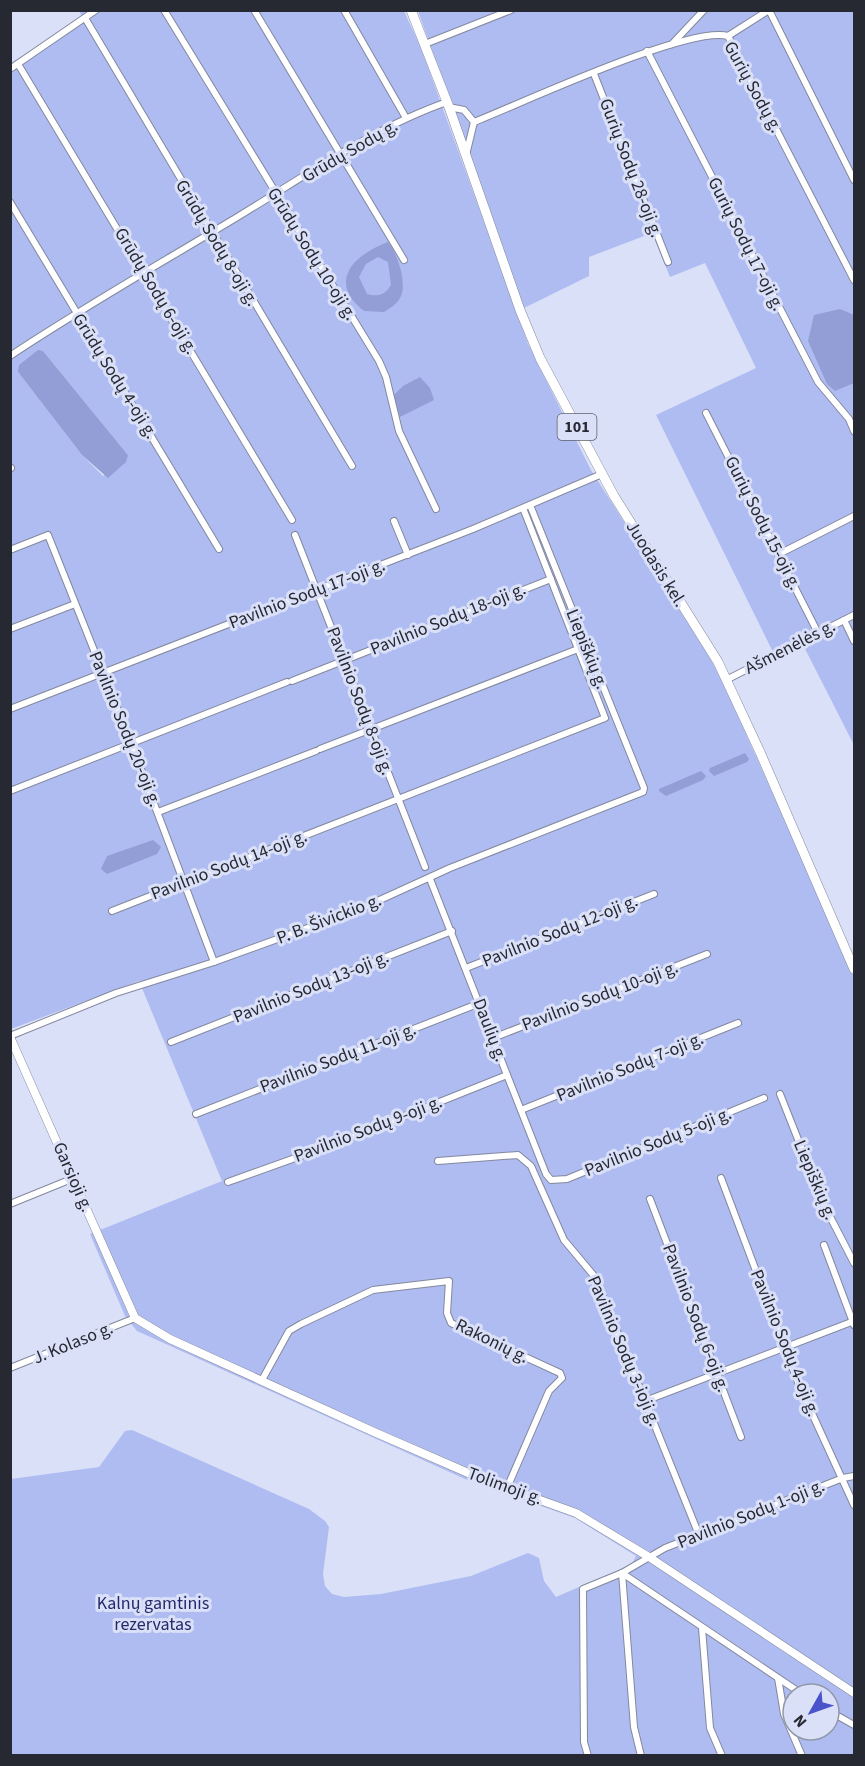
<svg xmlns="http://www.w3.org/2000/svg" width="865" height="1766" font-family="'Source Sans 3',sans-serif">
<rect width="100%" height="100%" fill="#dae0f7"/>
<!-- green -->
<g fill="#afbcf2" fill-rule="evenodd">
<path d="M79 11H404L421 48 528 344 591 470 711 660 727 691 854 977V1755H11V1479L99 1467 125 1431 132 1430 309 1509 325 1521 329 1527 323 1574 325 1586 332 1594 344 1597 381 1594 471 1576 528 1553 539 1558 544 1581 556 1597 632 1564 636 1556 575 1518 465 1479 137 1331 125 1316 90 1234 222 1181 139 981 11 1029V63L83 18ZM43 351 128 455 103 476 82 455 18 372ZM793 1694H829V1730H793Z"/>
<polygon points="418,11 854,11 854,745 800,639 773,652 656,415 756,368 705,263 670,277 652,233 589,257 589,276 524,308"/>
</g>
<!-- water -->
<g fill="#929ed5" fill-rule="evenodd">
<path d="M388 242C397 253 407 282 401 296 398 304 390 308 384 312L364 311C327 282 353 255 388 242ZM378 257 388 262 391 285C385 295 378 297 367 294L359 277 366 264Z"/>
<polygon points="840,309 854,315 854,383 835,391 827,384 808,341 814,315"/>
<polygon points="38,350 43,351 128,455 126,462 108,478 82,455 18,372 19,365"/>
<polygon points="420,377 430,388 434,400 400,417 394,395 403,386"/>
<polygon points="745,753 749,759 747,762 714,776 709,771 710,768"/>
<polygon points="701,771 706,776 703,780 666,796 659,791 659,789"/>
<polygon points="153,840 161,847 157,854 107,874 101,869 107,856"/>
</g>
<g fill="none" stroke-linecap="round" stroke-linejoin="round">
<defs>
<g id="minor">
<polyline points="164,10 379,361 386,377 399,431 436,509"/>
<polyline points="254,10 404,260"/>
<polyline points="344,10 406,118"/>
<polyline points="769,10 854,180"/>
<polyline points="85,18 352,466"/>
<polyline points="728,36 769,10"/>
<polyline points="425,44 511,10"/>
<polyline points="672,44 704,10"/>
<polyline points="647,51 818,382 849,419 854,431"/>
<polyline points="18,64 292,520"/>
<polyline points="10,69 96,10"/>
<polyline points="594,74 668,262"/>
<polyline points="449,107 464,110 474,122 466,155"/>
<path d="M474 122C520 104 689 25 728 36L854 280"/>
<polyline points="10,202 219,549"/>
<path d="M10 356C85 306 163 262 239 216 305 176 375 127 447 102"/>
<polyline points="706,413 818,633"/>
<polyline points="10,468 11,468"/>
<polyline points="394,521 408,555"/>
<polyline points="295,535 425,867"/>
<polyline points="10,550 48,535 131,743 214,962"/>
<polyline points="779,554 854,516"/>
<polyline points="844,620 854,641"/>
<polyline points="10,629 75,604"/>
<polyline points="726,680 854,615"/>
<polyline points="292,681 551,579"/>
<polyline points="10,709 473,529 602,474"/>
<polyline points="320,749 578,649"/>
<polyline points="10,791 287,682"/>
<polyline points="158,812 316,751"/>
<polyline points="430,879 546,1174 551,1180 567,1179 764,1098"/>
<polyline points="112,911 605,718 523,508"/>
<polyline points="466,968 654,894"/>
<polyline points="10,1036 116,993 214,962 360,909 450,868 643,792 644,788 530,505"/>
<polyline points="493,1038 707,954"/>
<polyline points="171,1042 452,931"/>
<polyline points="780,1094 824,1205 854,1263"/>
<polyline points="521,1110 738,1023"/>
<polyline points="196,1114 480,1003"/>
<polyline points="438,1161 518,1155 531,1166 564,1240 595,1277 699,1535"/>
<polyline points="721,1178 799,1385 854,1505"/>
<polyline points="228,1182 337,1143 507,1075"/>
<polyline points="650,1199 741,1437"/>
<polyline points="10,1204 74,1178"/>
<polyline points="824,1245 854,1325"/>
<polyline points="10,1368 135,1318"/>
<polyline points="262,1380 289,1331 301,1324 373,1290 449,1281 447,1313 451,1323 560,1373 562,1378 549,1391 507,1488"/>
<polyline points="645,1401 854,1321"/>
<polyline points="622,1573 802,1694"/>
<polyline points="622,1573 634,1727 641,1756"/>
<polyline points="702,1628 710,1728 722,1756"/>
<polyline points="778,1678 784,1714 802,1756"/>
<polyline points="829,1711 854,1725"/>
<polyline points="588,1756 584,1742 583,1589 622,1573 665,1548 843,1478 854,1476"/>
</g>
<polyline id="tertiary" points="10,1037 135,1318 170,1339 374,1432 482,1479 576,1513 649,1557 854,1693"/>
<polyline id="primary" points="411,10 449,107 520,310 540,358 614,496 718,662 760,752 854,969"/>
</defs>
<!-- minor casing -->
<use href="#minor" stroke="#83889d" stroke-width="8"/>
<!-- tertiary casing -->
<use href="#tertiary" stroke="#83889d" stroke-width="9"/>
<!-- primary casing -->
<use href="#primary" stroke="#83889d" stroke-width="10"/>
<!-- minor -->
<use href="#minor" stroke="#fff" stroke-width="6"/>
<!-- tertiary -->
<use href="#tertiary" stroke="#fff" stroke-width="8"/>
<!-- primary -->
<use href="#primary" stroke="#fff" stroke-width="9"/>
</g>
<g text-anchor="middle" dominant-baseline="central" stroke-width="6" stroke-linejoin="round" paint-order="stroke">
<!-- shield labels -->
<rect fill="#dae0f7" stroke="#5d606d" stroke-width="1.5" x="557.5" y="414" width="39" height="26" rx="4.5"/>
<g font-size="16" font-weight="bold" fill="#272932">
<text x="577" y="427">101</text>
</g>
<!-- street labels -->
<g font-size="18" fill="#272932" stroke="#dae0f7">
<text transform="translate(753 87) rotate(61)">Gurių Sodų g.</text>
<text transform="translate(350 151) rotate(-30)">Grūdų Sodų g.</text>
<text transform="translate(631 168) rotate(69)">Gurių Sodų 28-oji g.</text>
<text transform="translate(217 243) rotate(59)">Grūdų Sodų 8-oji g.</text>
<text transform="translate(746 244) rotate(63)">Gurių Sodų 17-oji g.</text>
<text transform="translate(312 254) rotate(58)">Grūdų Sodų 10-oji g.</text>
<text transform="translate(156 291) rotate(59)">Grūdų Sodų 6-oji g.</text>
<text transform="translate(115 376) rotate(58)">Grūdų Sodų 4-oji g.</text>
<text transform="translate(763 523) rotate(63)">Gurių Sodų 15-oji g.</text>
<text transform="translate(656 564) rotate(58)">Juodasis kel.</text>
<text transform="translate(307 594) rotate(-21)">Pavilnio Sodų 17-oji g.</text>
<text transform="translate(448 619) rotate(-22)">Pavilnio Sodų 18-oji g.</text>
<text transform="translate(790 647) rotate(-27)">Ašmenėlės g.</text>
<text transform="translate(587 649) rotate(68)">Liepiškių g.</text>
<text transform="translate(360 701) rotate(69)">Pavilnio Sodų 8-oji g.</text>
<text transform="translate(125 729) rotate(68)">Pavilnio Sodų 20-oji g.</text>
<text transform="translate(229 865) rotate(-21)">Pavilnio Sodų 14-oji g.</text>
<text transform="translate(329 919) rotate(-21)">P. B. Šivickio g.</text>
<text transform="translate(560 931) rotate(-22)">Pavilnio Sodų 12-oji g.</text>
<text transform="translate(311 987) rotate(-22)">Pavilnio Sodų 13-oji g.</text>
<text transform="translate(600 996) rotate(-21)">Pavilnio Sodų 10-oji g.</text>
<text transform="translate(490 1030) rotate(69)">Daulių g.</text>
<text transform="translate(338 1058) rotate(-21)">Pavilnio Sodų 11-oji g.</text>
<text transform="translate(630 1067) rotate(-22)">Pavilnio Sodų 7-oji g.</text>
<text transform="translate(368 1129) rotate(-21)">Pavilnio Sodų 9-oji g.</text>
<text transform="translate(658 1142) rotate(-22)">Pavilnio Sodų 5-oji g.</text>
<text transform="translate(73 1177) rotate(66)">Garsioji g.</text>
<text transform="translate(815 1180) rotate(67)">Liepiškių g.</text>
<text transform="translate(696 1318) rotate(69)">Pavilnio Sodų 6-oji g.</text>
<text transform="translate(492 1341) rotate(26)">Rakonių g.</text>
<text transform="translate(73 1343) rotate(-22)">J. Kolaso g.</text>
<text transform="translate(785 1343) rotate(68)">Pavilnio Sodų 4-oji g.</text>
<text transform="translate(624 1351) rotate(67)">Pavilnio Sodų 3-ioji g.</text>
<text transform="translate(505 1486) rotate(20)">Tolimoji g.</text>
<text transform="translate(751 1514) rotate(-22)">Pavilnio Sodų 1-oji g.</text>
</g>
<!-- park labels -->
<g font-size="18" fill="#23296a" stroke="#dae0f7">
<text x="153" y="1603">Kalnų gamtinis<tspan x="153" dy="21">rezervatas</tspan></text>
</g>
</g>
<!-- border -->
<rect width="865" height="1766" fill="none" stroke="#272932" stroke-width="24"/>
<!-- north arrow -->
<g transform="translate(811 1712) rotate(230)"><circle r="28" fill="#dae0f7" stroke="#9297a8" stroke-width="1.5"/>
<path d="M0-4.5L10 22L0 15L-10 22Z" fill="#4a54ca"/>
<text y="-9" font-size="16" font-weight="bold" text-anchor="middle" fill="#272932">N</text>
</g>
</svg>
